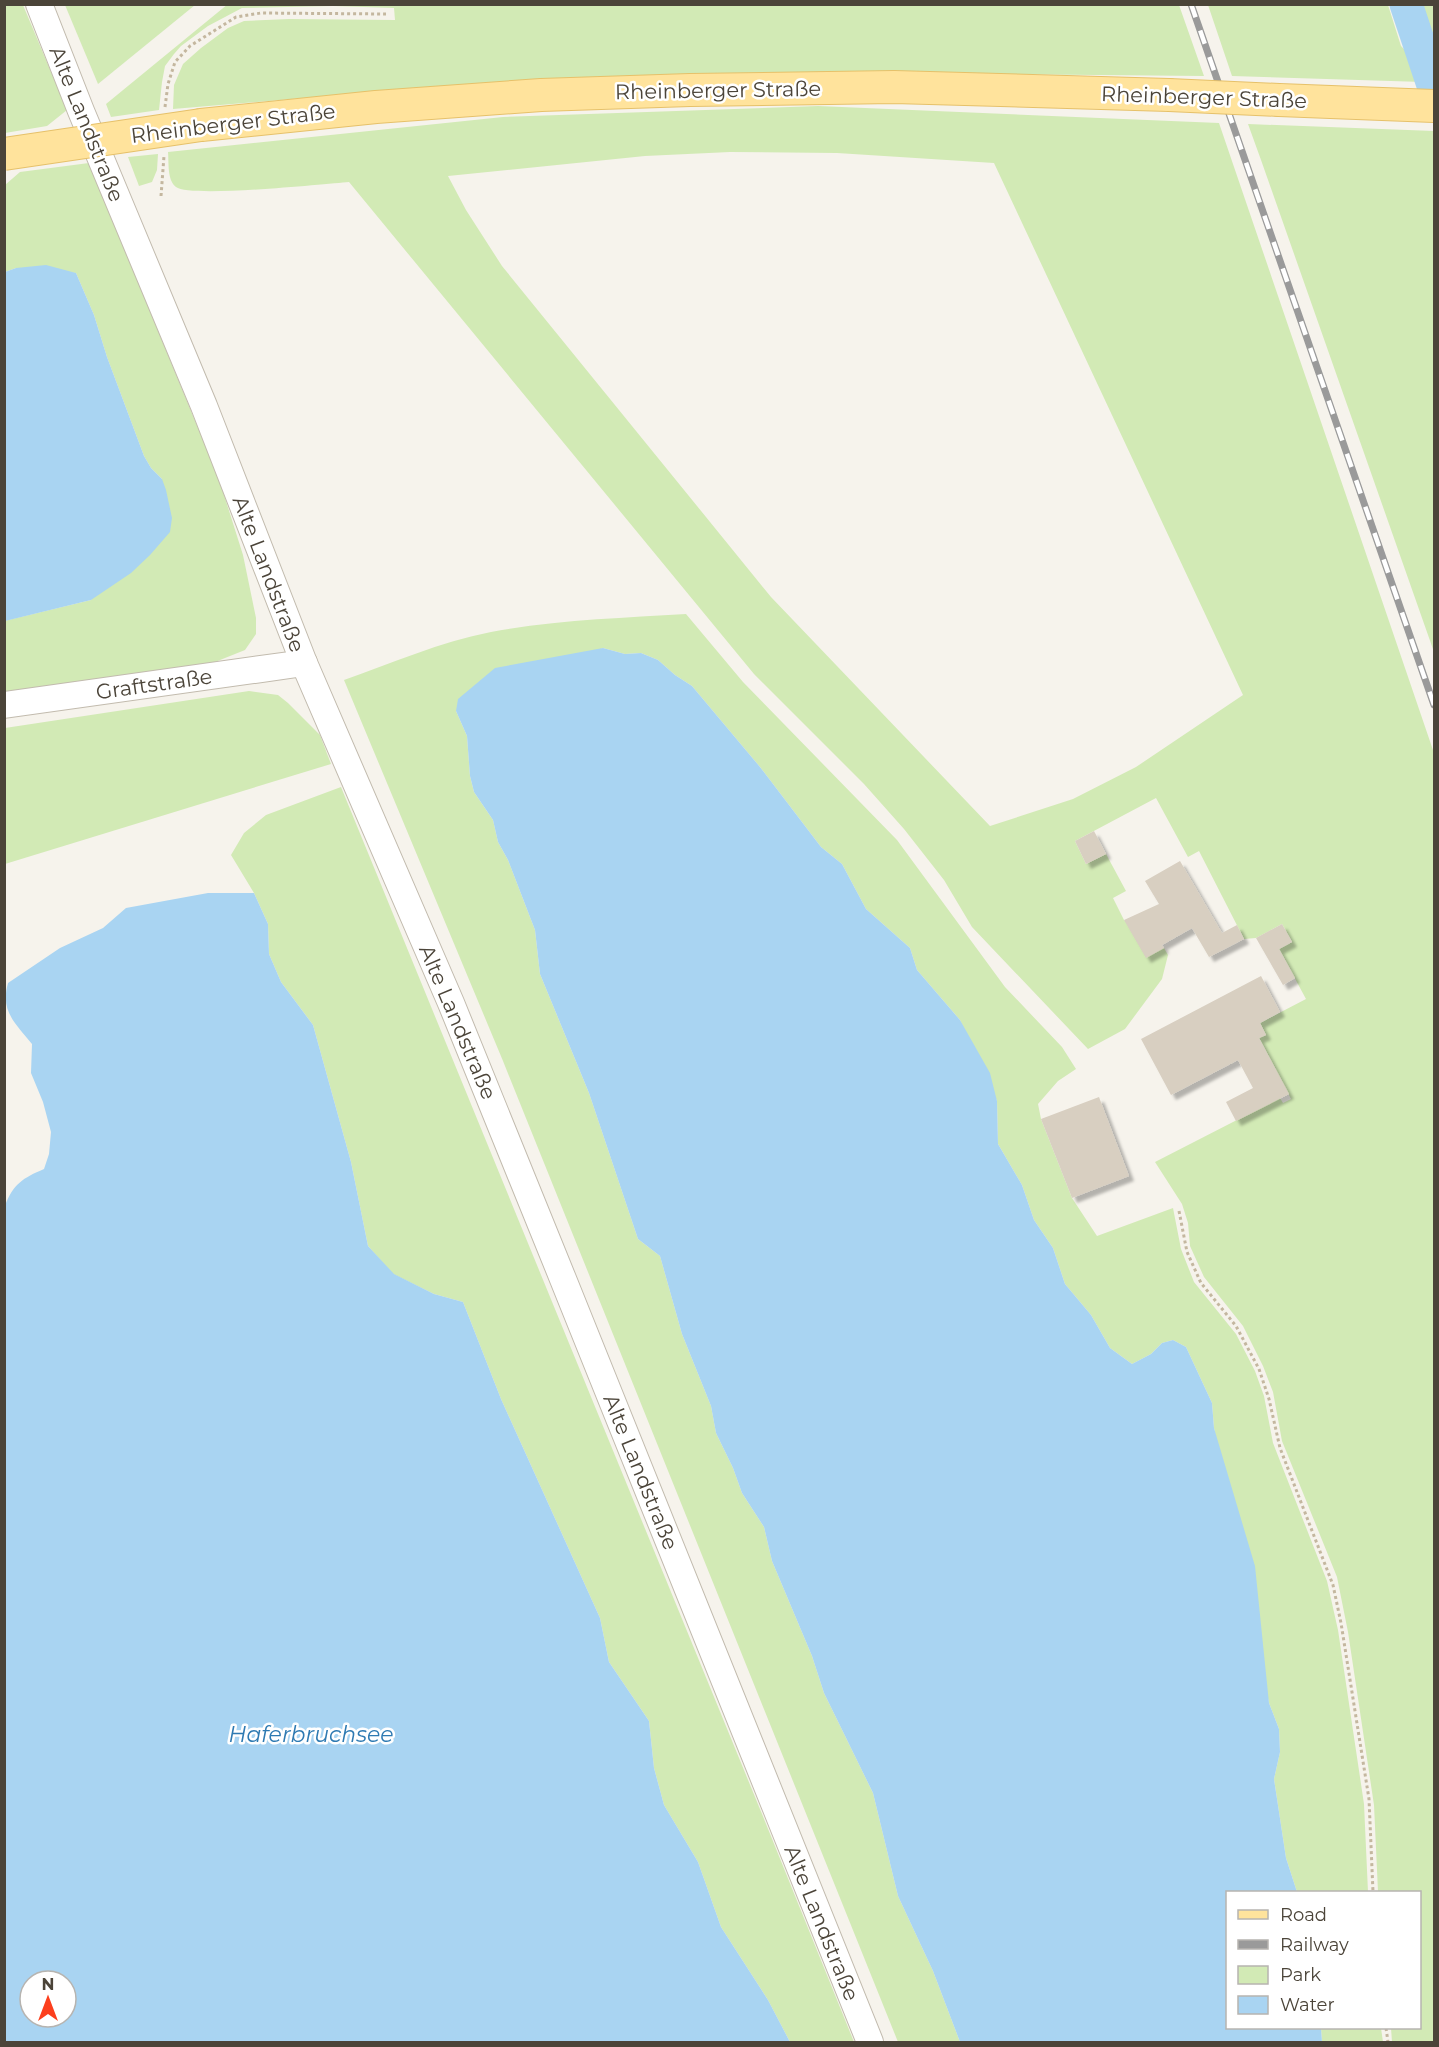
<svg xmlns="http://www.w3.org/2000/svg" width="1439" height="2047" font-family="Montserrat,sans-serif">
<defs>
<filter id="shadow"><feDropShadow dx="5" dy="5" stdDeviation="1.5" flood-color="#0004"/></filter>
</defs>
<rect width="100%" height="100%" fill="#f6f3ec"/>
<!-- green -->
<g fill="#d2eab5" fill-rule="evenodd">
<polygon points="228,4 1179,5 1204,76 868,73 553,80 457,85 173,109 174,85 183,64 201,48 228,28 244,21 289,19 395,20 394,8 333,6 242,8 208,26 181,46 174,54 165,66 162,82 159,110 111,117 106,104"/>
<polygon points="5,5 23,5 67,110 47,126 5,133"/>
<polygon points="65,5 195,5 98,84"/>
<polygon points="1208,5 1388,5 1401,46 1416,61 1423,82 1232,76"/>
<polygon points="1420,5 1434,5 1434,45"/>
<path d="M818 106 1219 123 1434 753V2042H1392L1391 2028H1420V1892H1378L1374 1805 1348 1632 1337 1577 1282 1441 1273 1392 1263 1366 1243 1326 1204 1277 1190 1246 1188 1223 1182 1204 1155 1162 1280 1098 1283 1103 1291 1099 1259 1038 1266 1035 1260 1023 1306 999 1279 949 1292 942 1282 924 1256 938 1244 939 1199 851 1188 857 1156 798 1075 841 1086 864 1106 854 1126 891 1113 898 1124 920 1164 948 1168 955 1162 979 1125 1029 1088 1049 972 927 944 880 904 829 864 784 754 674 349 182C324 184 190 198 176 187 167 180 169 163 168 152L503 117ZM730 152 837 153 994 163 1243 695 1136 767 1073 799 990 826 771 597 502 266 466 210 448 176 645 156Z"/>
<polygon points="1248,124 1434,131 1434,652 1261,160"/>
<polygon points="158,154 157,170 152,182 139,186 128,157"/>
<polygon points="89,163 219,479 243,555 256,618 256,634 245,650 215,662 5,692 4,621 91,600 162,479 151,468 144,456 107,357 94,315 76,273 16,268 5,272 5,185 20,172"/>
<path d="M686 614 743 682 897 840 1005 987 1062 1047 1076 1069 1058 1081 1038 1104 1041 1119 1072 1198 1097 1236 1173 1208 1181 1249 1194 1282 1236 1334 1255 1371 1264 1396 1273 1443 1327 1581 1338 1630 1364 1804 1368 1892H1297L1286 1858 1274 1779 1280 1752 1279 1729 1269 1703 1214 1428 1212 1403 1186 1347 1173 1340 1162 1343 1151 1354 1132 1364 1110 1348 1091 1315 1065 1284 1053 1248 1034 1220 1022 1185 998 1144 997 1101 960 1020 917 970 910 948 866 909 842 864 821 847 760 767 692 686 675 675 658 660 641 653 625 654 603 648 456 711 467 736 470 776 474 792 493 820 498 842 508 860 535 930 540 974 589 1093 638 1239 660 1256 682 1334 711 1406 716 1433 733 1468 742 1493 764 1527 772 1561 812 1656 824 1693 873 1793 898 1896 933 1971 960 2042H898L503 1061 344 680C392 663 440 642 491 632 555 620 621 618 686 614Z"/>
<polygon points="249,691 278,695 288,703 320,735 331,764 5,864 5,728"/>
<polygon points="341,787 762,1814 854,2042 790,2042 768,2000 721,1927 698,1862 664,1805 654,1768 649,1721 609,1662 600,1618 501,1399 463,1302 434,1294 393,1274 368,1246 351,1162 313,1025 281,982 269,954 268,924 254,893 231,855 244,833 266,815"/>
<polygon points="1321,2028 1381,2028 1383,2042 1322,2042"/>
</g>
<!-- water -->
<g fill="#a9d4f2" fill-rule="evenodd">
<polygon points="46,265 76,273 94,315 107,357 144,456 151,468 162,479 166,490 172,518 170,532 150,555 131,573 91,600 5,621 5,272 16,268"/>
<polygon points="603,648 625,654 641,653 658,660 675,675 692,686 760,767 821,847 842,864 866,909 910,948 917,970 960,1020 990,1073 997,1101 998,1144 1022,1185 1034,1220 1053,1248 1065,1284 1091,1315 1110,1348 1132,1364 1151,1354 1162,1343 1173,1340 1186,1347 1212,1403 1214,1428 1255,1566 1269,1703 1279,1729 1280,1752 1274,1779 1286,1858 1297,1892 1228,1892 1228,2028 1321,2028 1322,2042 960,2042 933,1971 898,1896 873,1793 824,1693 812,1656 772,1561 764,1527 742,1493 733,1468 716,1433 711,1406 682,1334 660,1256 638,1239 589,1093 540,974 535,930 508,860 498,842 493,820 474,792 470,776 467,736 456,711 458,699 495,668"/>
<path d="M208 893H254L268 924 269 954 281 982 313 1025 351 1162 368 1246 394 1274 434 1294 463 1302 501 1399 600 1618 609 1662 649 1721 654 1768 664 1805 698 1862 721 1927 768 2000 790 2042H5V1206C13 1184 23 1178 44 1169L49 1154 51 1132 43 1102 31 1073 32 1044C15 1023 0 1011 8 983L60 948 103 928 126 908ZM30 1981H66V2017H30Z"/>
</g>
<g fill="none" stroke-linecap="round" stroke-linejoin="round">
<!-- river -->
<polyline stroke="#a9d4f2" stroke-width="33" points="1406,4 1434,88"/>
</g>
<!-- building -->
<g fill="#d8cfc1" filter="url(#shadow)">
<polygon points="1094,831 1106,854 1086,864 1075,841"/>
<polygon points="1180,861 1222,933 1237,925 1244,939 1209,957 1192,928 1162,945 1164,948 1146,958 1124,920 1159,904 1145,881"/>
<polygon points="1282,924 1292,942 1279,949 1295,978 1283,985 1256,938"/>
<polygon points="1261,976 1280,1012 1260,1023 1266,1035 1259,1038 1289,1094 1236,1121 1226,1102 1253,1088 1238,1060 1171,1095 1141,1039"/>
<polygon points="1099,1097 1129,1176 1072,1198 1041,1119"/>
</g>
<g fill="none" stroke-linecap="round" stroke-linejoin="round">
<defs>
<g id="minor">
<polyline points="39,4 81,111 204,406 304,663 451,1003 563,1279 870,2042"/>
<polyline points="4,705 304,663"/>
</g>
<g id="major">
<polyline points="1279,100 1434,106"/>
<polyline points="201,125 376,107 541,95 690,90 894,87 1169,95"/>
</g>
</defs>
<!-- minor casing -->
<use href="#minor" stroke="#c2bbae" stroke-width="28"/>
<!-- major casing -->
<use href="#major" stroke="#e6c16a" stroke-width="34"/>
<!-- path -->
<g stroke="#c4b79f" stroke-width="3" stroke-dasharray="3 3" stroke-linecap="butt">
<polyline points="165,107 168,84 175,62 190,46 236,17 261,13 386,14"/>
<polyline points="161,196 164,156"/>
<polyline points="1179,1211 1187,1252 1201,1283 1236,1326 1259,1369 1269,1399 1280,1448 1333,1585 1341,1623 1369,1799 1373,1892"/>
<polyline points="1386,2028 1388,2042"/>
</g>
<!-- minor -->
<use href="#minor" stroke="#fff" stroke-width="26"/>
<!-- major -->
<use href="#major" stroke="#ffe39c" stroke-width="32"/>
<defs>
<polyline id="rail" points="1191,4 1434,705"/>
</defs>
<!-- rail casing -->
<use href="#rail" stroke="#9a9a9a" stroke-width="7"/>
<!-- rail -->
<use href="#rail" stroke="#fff" stroke-width="4.5" stroke-dasharray="14" stroke-linecap="butt"/>
<defs>
<g id="major-bridge">
<polyline points="1169,95 1279,100"/>
<polyline points="4,154 201,125"/>
</g>
</defs>
<!-- major-bridge casing -->
<use href="#major-bridge" stroke="#e6c16a" stroke-width="34" stroke-linecap="butt"/>
<!-- major-bridge -->
<use href="#major-bridge" stroke="#ffe39c" stroke-width="32"/>
</g>
<g text-anchor="middle" dominant-baseline="central" stroke-width="5" stroke-linejoin="round" paint-order="stroke">
<!-- street labels -->
<g font-size="21" fill="#4b4439" stroke="#fff">
<text transform="translate(718 90) rotate(-1)">Rheinberger Straße</text>
<text transform="translate(1204 97) rotate(2)">Rheinberger Straße</text>
<text transform="translate(233 123) rotate(-7)">Rheinberger Straße</text>
<text transform="translate(87 124) rotate(68)">Alte Landstraße</text>
<text transform="translate(269 574) rotate(69)">Alte Landstraße</text>
<text transform="translate(154 684) rotate(-8)">Graftstraße</text>
<text transform="translate(458 1022) rotate(67)">Alte Landstraße</text>
<text transform="translate(641 1472) rotate(68)">Alte Landstraße</text>
<text transform="translate(822 1923) rotate(68)">Alte Landstraße</text>
</g>
<!-- water labels -->
<g font-size="22" font-style="italic" fill="#2e7ab2" stroke="#fff">
<text x="311" y="1734">Haferbruchsee</text>
</g>
</g>
<!-- border -->
<rect width="1439" height="2047" fill="none" stroke="#4b4439" stroke-width="12"/>
<!-- legend -->
<rect x="1226" y="1891" width="195" height="138" fill="#ffffff" stroke="#b7b4b0" stroke-width="1.5"/>
<rect x="1238" y="1910" width="30" height="9" fill="#ffe39c" stroke="#b7b4b0" stroke-width="1.5"/>
<text x="1280" y="1921" font-size="18" fill="#4b4439">Road</text>
<rect x="1238" y="1940" width="30" height="9" fill="#9a9a9a" stroke="#b7b4b0" stroke-width="1.5"/>
<text x="1280" y="1951" font-size="18" fill="#4b4439">Railway</text>
<rect x="1238" y="1966" width="30" height="18" fill="#d2eab5" stroke="#b7b4b0" stroke-width="1.5"/>
<text x="1280" y="1981" font-size="18" fill="#4b4439">Park</text>
<rect x="1238" y="1996" width="30" height="18" fill="#a9d4f2" stroke="#b7b4b0" stroke-width="1.5"/>
<text x="1280" y="2011" font-size="18" fill="#4b4439">Water</text>
<!-- north arrow -->
<g transform="translate(48 1999)"><circle r="28" fill="#ffffff" stroke="#b7b4b0" stroke-width="1.5"/>
<path d="M0-4.5L10 22L0 15L-10 22Z" fill="#fc3f1d"/>
<text y="-9" font-size="16" font-weight="bold" text-anchor="middle" fill="#4b4439">N</text>
</g>
</svg>
